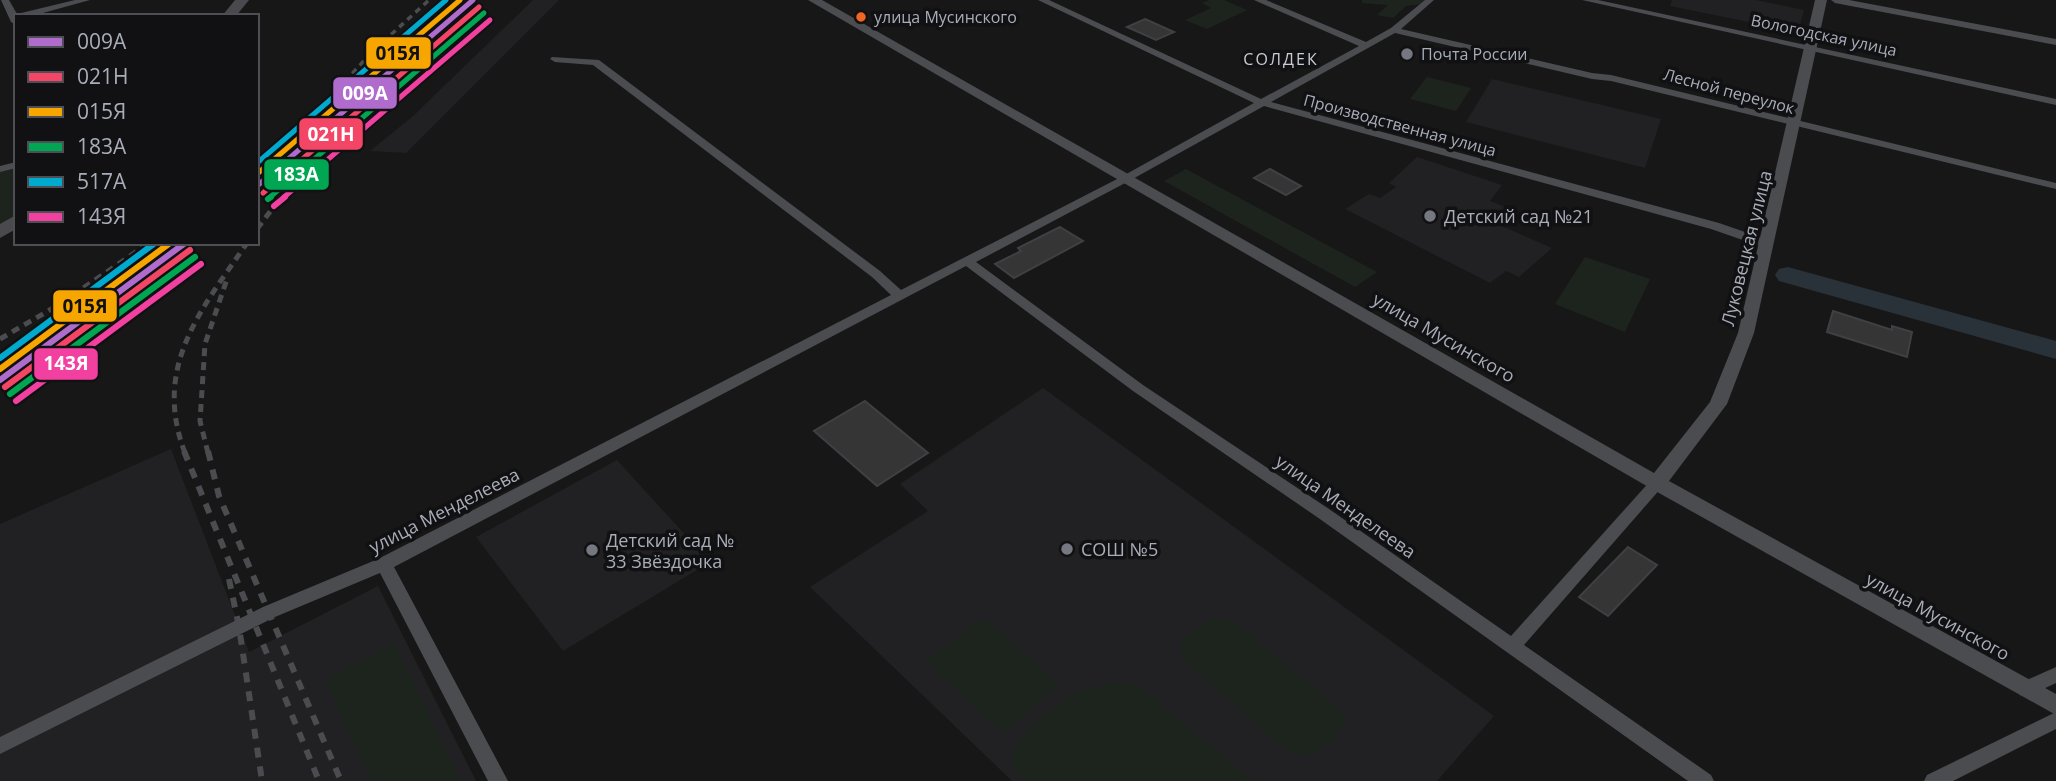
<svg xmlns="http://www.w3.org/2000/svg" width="2056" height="781" font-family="'Open Sans',sans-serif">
<rect width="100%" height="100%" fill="#171717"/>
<!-- built -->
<g fill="#212123">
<polygon points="533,0 559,0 406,153 370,151 413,116"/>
<polygon points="1672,0 1756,0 1804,10 1798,32 1670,6"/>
<polygon points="1492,79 1661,119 1645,168 1466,122"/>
<polygon points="1417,157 1502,185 1490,201 1508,208 1495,223 1552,248 1519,277 1506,271 1490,283 1345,209 1369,194 1380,198 1396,187 1389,183"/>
<polygon points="1043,388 1494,716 1437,781 1012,781 810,587 928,511 900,484"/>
<polygon points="171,449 249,652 378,586 476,781 0,781 0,524"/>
<polygon points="617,460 710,562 563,651 476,537"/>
</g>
<!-- green -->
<g fill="#1d241e">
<polygon points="1209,0 1224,0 1247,10 1207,29 1185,20 1211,8 1202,3"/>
<polygon points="1362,0 1425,0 1422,4 1406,6 1393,18 1377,15 1388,5 1362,3"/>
<polygon points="1427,77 1471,88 1456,111 1410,99"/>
<polygon points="16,165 16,220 0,233 0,169"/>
<polygon points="1186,169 1377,272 1355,287 1164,181"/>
<polygon points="1585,257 1650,279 1625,332 1555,304"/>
<polygon points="983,617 1060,684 1003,734 925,661"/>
<path d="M1221 618 1234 622 1346 714V724C1327 743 1319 761 1290 754L1184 660 1180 642 1208 619Z"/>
<polygon points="394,643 461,781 371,781 325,680"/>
<path d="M1115 681 1137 685 1253 781H1025L1017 773 1010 757C1019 738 1053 703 1072 695 1086 689 1101 686 1115 681Z"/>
</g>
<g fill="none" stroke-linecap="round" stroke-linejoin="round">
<!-- river -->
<polygon fill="#2a3239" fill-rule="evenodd" points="1788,267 2056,341 2056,359 1779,281 1775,275 1779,269"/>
</g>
<!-- building -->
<g fill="#353536" stroke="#3f4043" stroke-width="2">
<polygon points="1145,19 1174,32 1156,40 1127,27"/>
<polygon points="1270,169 1301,186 1286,195 1254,178"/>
<polygon points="1060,227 1083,241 1014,278 995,264 1021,251 1018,248"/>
<polygon points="1833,311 1892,330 1892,326 1912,332 1907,357 1827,332"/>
<polygon points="865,401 928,453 877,486 814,431"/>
<polygon points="1628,547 1657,565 1608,616 1579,597"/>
</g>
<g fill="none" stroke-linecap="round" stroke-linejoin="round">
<!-- minor -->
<g fill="#4b4c50" fill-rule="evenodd">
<polygon points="1,0 9,0 17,14 75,0 90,0 32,16 16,16 16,25 11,22"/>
<polygon points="1038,0 1049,0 1261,99 1359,46 1254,0 1266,0 1366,42 1391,28 1425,0 1434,0 1401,29 1592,73 1611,75 2056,183 2056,189 1611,81 1592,79 1395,33 1271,102 1719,223 1768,240 1770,243 1768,246 1760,246 1711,229 1264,106 1129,181 976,262 1143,385 1329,509 1511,636 1652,479 1662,479 1665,483 1662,487 1524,645 1711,775 1714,781 1688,781 1317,517 1133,391 966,266 394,567 508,781 488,781 380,573 275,617 0,754 0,737 263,607 378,559 891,295 872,277 593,65 555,62 550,59 552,57 599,60 880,271 901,290 1121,177 1254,103"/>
<polygon points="1582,0 1598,0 2056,99 2056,105"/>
<polygon points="1831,0 1849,0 2056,39 2056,45 1835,3"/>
<polygon points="16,162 16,168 0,172 0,166"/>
<polygon points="2056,667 2056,683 2026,697 2020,695 2017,689 2020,683"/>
<polygon points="2056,712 2056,729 1953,781 1924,781 1927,775"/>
</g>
<!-- tertiary -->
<polygon fill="#4b4c50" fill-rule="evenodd" points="808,0 822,0 1654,473 1710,402 1738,333 1815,0 1827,0 1754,333 1727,404 1669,481 2056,694 2056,715 1650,488"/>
<!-- secondary -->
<g fill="#4a4a4e" fill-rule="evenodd">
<polygon points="235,0 249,0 236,16 222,16"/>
<polygon points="16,215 16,229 0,238 0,224"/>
</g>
<!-- rail-far2 -->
<g stroke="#4b4c4f" stroke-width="3.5" stroke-dasharray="6 5" stroke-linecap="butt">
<polyline points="300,130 372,52 429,0"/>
<polyline points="257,165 273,153"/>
<polyline points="280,198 299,172 345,124"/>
</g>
<!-- rail-far1 -->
<g stroke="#4b4c4f" stroke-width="5" stroke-dasharray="8 6" stroke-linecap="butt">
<polyline points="257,229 281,197"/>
<polyline points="0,339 60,304 149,243"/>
<path d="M185 453C152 367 201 310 247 243"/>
<polyline points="208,453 200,421 205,344 227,279"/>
</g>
<!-- rail -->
<g stroke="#4b4c4f" stroke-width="6" stroke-dasharray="10 9" stroke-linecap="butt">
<polyline points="184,451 319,781"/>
<polyline points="208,451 219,496 341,781"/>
<polyline points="229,579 239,627 262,781"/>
</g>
<defs>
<polyline id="rail-1-far1" points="257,186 473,0"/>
<polyline id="rail-1" points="0,380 185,243"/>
<polyline id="rail-2-far1" points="263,193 479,7"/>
<polyline id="rail-2" points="5,387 190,250"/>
<polyline id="rail-3-far1" points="257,174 460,0"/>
<polyline id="rail-3" points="0,369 170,243"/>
<polyline id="rail-4-far1" points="269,198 484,13"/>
<g id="rail-4">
<polyline points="268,199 271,197"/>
<polyline points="10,394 195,257"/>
</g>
<polyline id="rail-5-far1" points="257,163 446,0"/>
<polyline id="rail-5" points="0,358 155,243"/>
<polyline id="rail-6-far1" points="283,198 490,20"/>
<g id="rail-6">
<polyline points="274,206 285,197"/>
<polyline points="16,401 201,264"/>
</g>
</defs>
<!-- rail-1-far1 casing -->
<use href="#rail-1-far1" stroke="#111113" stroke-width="9"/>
<!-- rail-1 casing -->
<use href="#rail-1" stroke="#111113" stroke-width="11"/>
<!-- rail-2-far1 casing -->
<use href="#rail-2-far1" stroke="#111113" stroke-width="9"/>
<!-- rail-2 casing -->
<use href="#rail-2" stroke="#111113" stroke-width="11"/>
<!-- rail-3-far1 casing -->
<use href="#rail-3-far1" stroke="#111113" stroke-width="9"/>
<!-- rail-3 casing -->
<use href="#rail-3" stroke="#111113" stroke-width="11"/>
<!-- rail-4-far1 casing -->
<use href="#rail-4-far1" stroke="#111113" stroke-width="9"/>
<!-- rail-4 casing -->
<use href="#rail-4" stroke="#111113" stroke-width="11"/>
<!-- rail-5-far1 casing -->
<use href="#rail-5-far1" stroke="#111113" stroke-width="9"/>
<!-- rail-5 casing -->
<use href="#rail-5" stroke="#111113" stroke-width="11"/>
<!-- rail-6-far1 casing -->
<use href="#rail-6-far1" stroke="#111113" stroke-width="9"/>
<!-- rail-6 casing -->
<use href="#rail-6" stroke="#111113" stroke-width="11"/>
<!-- rail-1-far1 -->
<use href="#rail-1-far1" stroke="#b06ccc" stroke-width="5"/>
<!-- rail-1 -->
<use href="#rail-1" stroke="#b06ccc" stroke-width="6"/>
<!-- rail-2-far1 -->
<use href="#rail-2-far1" stroke="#f34667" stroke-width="5"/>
<!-- rail-2 -->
<use href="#rail-2" stroke="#f34667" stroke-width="6"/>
<!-- rail-3-far1 -->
<use href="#rail-3-far1" stroke="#f7a600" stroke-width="5"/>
<!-- rail-3 -->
<use href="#rail-3" stroke="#f7a600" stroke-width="6"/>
<!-- rail-4-far1 -->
<use href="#rail-4-far1" stroke="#00a651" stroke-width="5"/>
<!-- rail-4 -->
<use href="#rail-4" stroke="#00a651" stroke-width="6"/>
<!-- rail-5-far1 -->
<use href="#rail-5-far1" stroke="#00a9ce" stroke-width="5"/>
<!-- rail-5 -->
<use href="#rail-5" stroke="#00a9ce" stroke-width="6"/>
<!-- rail-6-far1 -->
<use href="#rail-6-far1" stroke="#f240a1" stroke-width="5"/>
<!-- rail-6 -->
<use href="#rail-6" stroke="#f240a1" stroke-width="6"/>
</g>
<!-- markers -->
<circle fill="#f26522" stroke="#111113" stroke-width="2.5" cx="861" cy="17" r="6"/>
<g fill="#757880" stroke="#111113" stroke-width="2.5">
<circle cx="1407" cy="54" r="7"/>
<circle cx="1430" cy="216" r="7"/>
<circle cx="1067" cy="549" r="7"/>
<circle cx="592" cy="550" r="7"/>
</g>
<g text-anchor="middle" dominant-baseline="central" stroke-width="7" stroke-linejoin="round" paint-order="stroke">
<!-- bus labels -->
<g font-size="16" fill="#a8adb8" stroke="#111113" text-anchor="start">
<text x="874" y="17">улица Мусинского</text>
</g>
<!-- far-street labels -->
<g font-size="16" fill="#a8adb8" stroke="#111113">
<text transform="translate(1824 35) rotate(12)">Вологодская улица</text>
<text transform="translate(1729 91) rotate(15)">Лесной переулок</text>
<text transform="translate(1400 125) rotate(15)">Производственная улица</text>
</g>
<!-- far-poi labels -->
<g font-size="16" fill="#a8adb8" stroke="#111113" text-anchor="start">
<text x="1421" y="54">Почта России</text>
</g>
<!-- far-neighbourhood labels -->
<g font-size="16" letter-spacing="2" fill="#c9ccd4" stroke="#111113">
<text x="1281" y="59">СОЛДЕК</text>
</g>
<!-- poi labels -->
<g font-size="18" fill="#a8adb8" stroke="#111113" text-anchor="start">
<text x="1444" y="216">Детский сад №21</text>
<text x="606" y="540">Детский сад №<tspan x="606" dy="21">33 Звёздочка</tspan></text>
<text x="1081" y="549">СОШ №5</text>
</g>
<!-- street labels -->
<g font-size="18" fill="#a8adb8" stroke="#111113">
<text transform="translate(1746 248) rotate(-76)">Луковецкая улица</text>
<text transform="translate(1444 337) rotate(30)">улица Мусинского</text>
<text transform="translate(1346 506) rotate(35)">улица Менделеева</text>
<text transform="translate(444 510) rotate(-27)">улица Менделеева</text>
<text transform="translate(1938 616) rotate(29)">улица Мусинского</text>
</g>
</g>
<g stroke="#111113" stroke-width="2.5">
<rect x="365" y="36" width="67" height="34" rx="7" fill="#f7a600"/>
<rect x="332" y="76" width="66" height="34" rx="7" fill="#b06ccc"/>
<rect x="298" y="117" width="66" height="34" rx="7" fill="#f34667"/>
<rect x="263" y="158" width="67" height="33" rx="7" fill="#00a651"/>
<rect x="52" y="289" width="66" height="34" rx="7" fill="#f7a600"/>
<rect x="33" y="347" width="66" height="34" rx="7" fill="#f240a1"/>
</g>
<g font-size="19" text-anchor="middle" font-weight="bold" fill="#fff">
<text x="365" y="100">009А</text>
<text x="331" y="141">021Н</text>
<text x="296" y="181">183А</text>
<text x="66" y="370">143Я</text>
</g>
<g font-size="19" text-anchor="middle" font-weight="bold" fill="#111">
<text x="398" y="60">015Я</text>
<text x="85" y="313">015Я</text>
</g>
<!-- legend -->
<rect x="14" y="14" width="245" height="231" fill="#111113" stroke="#4d4f55" stroke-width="2"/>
<rect x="28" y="37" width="35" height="10" fill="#b06ccc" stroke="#4d4f55" stroke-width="2"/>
<text x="77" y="49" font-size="21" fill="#a8adb8">009А</text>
<rect x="28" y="72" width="35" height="10" fill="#f34667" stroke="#4d4f55" stroke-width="2"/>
<text x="77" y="84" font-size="21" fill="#a8adb8">021Н</text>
<rect x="28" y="107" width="35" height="10" fill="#f7a600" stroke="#4d4f55" stroke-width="2"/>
<text x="77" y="119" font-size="21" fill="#a8adb8">015Я</text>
<rect x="28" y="142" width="35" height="10" fill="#00a651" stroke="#4d4f55" stroke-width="2"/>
<text x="77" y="154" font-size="21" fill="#a8adb8">183А</text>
<rect x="28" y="177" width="35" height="10" fill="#00a9ce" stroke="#4d4f55" stroke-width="2"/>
<text x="77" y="189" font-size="21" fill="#a8adb8">517А</text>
<rect x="28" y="212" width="35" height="10" fill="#f240a1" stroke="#4d4f55" stroke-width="2"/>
<text x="77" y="224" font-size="21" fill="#a8adb8">143Я</text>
</svg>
